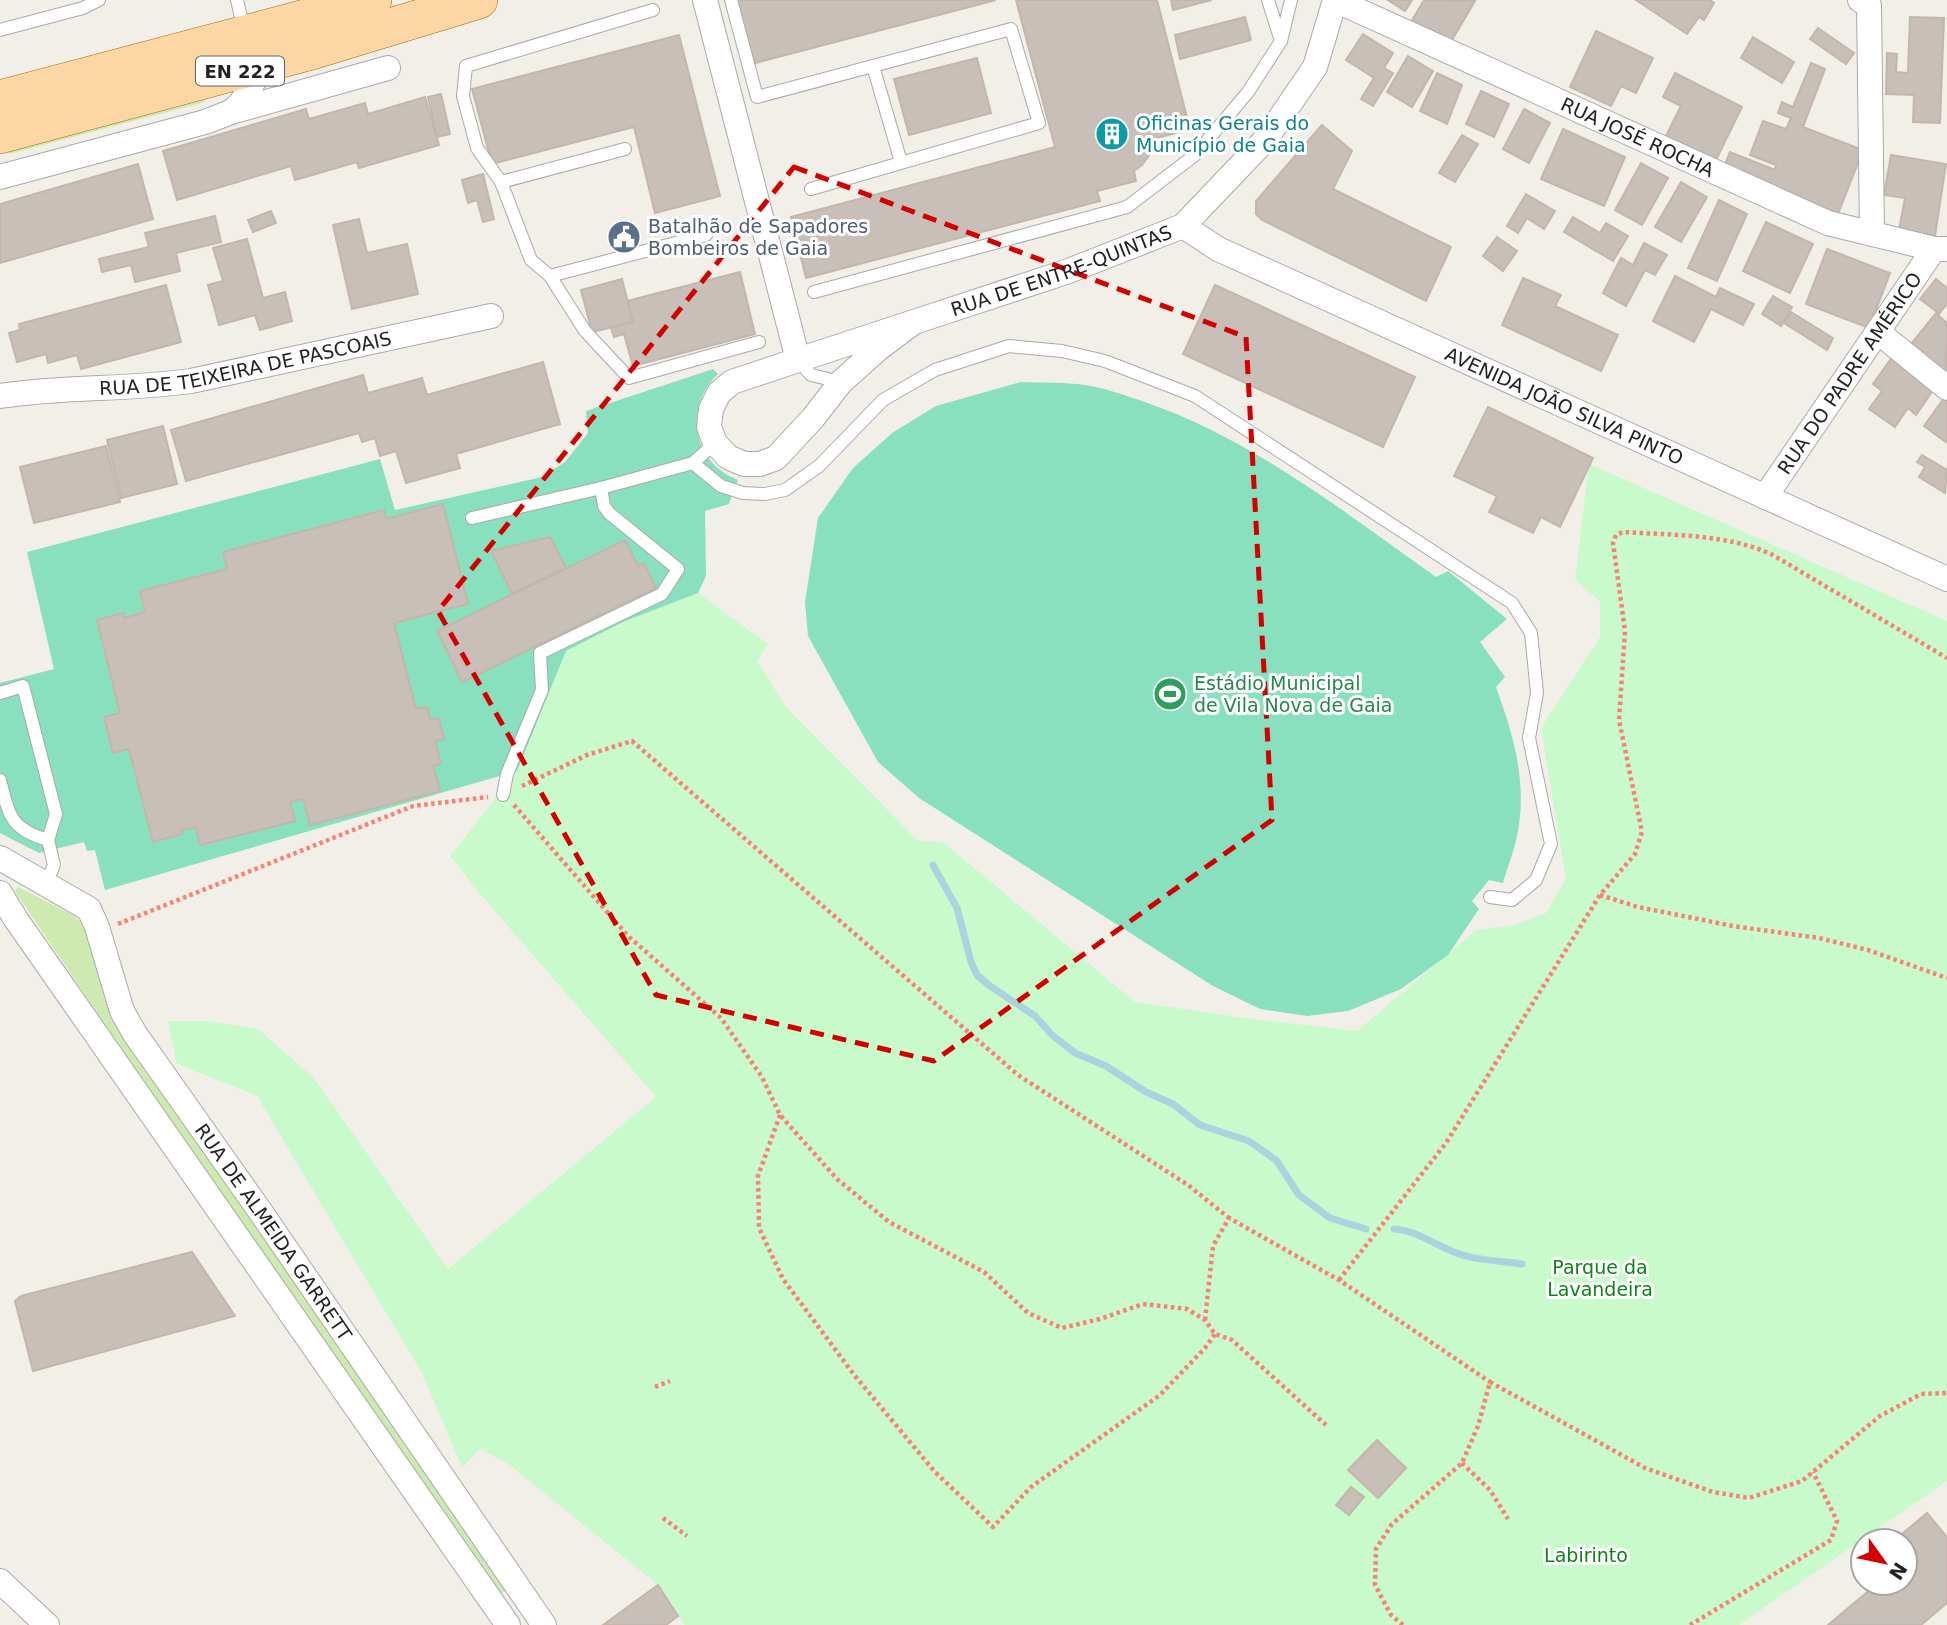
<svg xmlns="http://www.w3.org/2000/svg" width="1947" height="1625" font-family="'DejaVu Sans',sans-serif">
<rect width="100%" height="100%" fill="#f2efe9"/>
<!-- grass -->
<g fill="#cdebb0">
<polygon points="202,94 205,102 9,154 8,146"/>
<path d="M18 887 75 916C90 930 98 974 104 994L508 1589 501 1594 112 1035 17 894 15 890Z"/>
</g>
<!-- park -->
<polygon fill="#c8facc" points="1589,464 1947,621 1947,1481 1739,1625 685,1625 658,1585 507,1463 480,1449 462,1467 423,1375 257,1096 177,1064 168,1021 207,1021 258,1029 313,1077 448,1269 656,1097 481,895 450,856 517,771 566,651 623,622 698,593 768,644 757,661 786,707 917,840 944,843 1135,1002 1245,1018 1357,1031 1476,930 1514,925 1546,913 1566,879 1541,728 1600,637 1600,602 1575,579"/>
<!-- pitch -->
<g fill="#88e0be">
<path d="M713 369 718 374C683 407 692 462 738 480L729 504 705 511 706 576 698 593 623 622 566 651 517 771 105 890 95 850 87 851 84 842 39 853 0 833V683L54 669 27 552 380 459 395 510 542 477 565 462 588 433 586 411Z"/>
<path d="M1021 382C1042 383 1064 382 1085 385 1105 388 1124 395 1142 401 1251 438 1343 511 1436 577L1448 571 1507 619 1480 642 1505 677 1496 687C1513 734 1527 780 1518 831 1515 848 1508 866 1503 883L1489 880 1472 901 1479 909 1448 955 1401 989 1348 1011 1307 1016 1260 1009 1213 986 919 798 878 762 808 636 805 602 818 518 853 468 892 433 936 406Z"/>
</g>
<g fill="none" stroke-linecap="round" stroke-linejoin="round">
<!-- stream -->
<g stroke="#aad3df" stroke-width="7">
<polyline points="933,865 957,908 971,962 977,975 990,986 1035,1016 1052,1035 1075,1053 1106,1066 1146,1092 1173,1104 1200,1125 1249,1141 1276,1160 1299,1195 1330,1218 1366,1229"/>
<path d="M1394 1229C1419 1230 1441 1250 1466 1256 1484 1261 1504 1261 1522 1264"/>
</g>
</g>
<!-- building -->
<g fill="#c7bfb8" stroke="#c4b6ab" stroke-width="2">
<polygon points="735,0 996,0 751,64"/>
<polygon points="1016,0 1157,0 1190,129 1153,139 1150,154 1142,165 1134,171 1136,181 1097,191 1100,201 806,278 791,217 1055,147"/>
<polygon points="1171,0 1212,0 1173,10"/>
<polygon points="1388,0 1412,0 1405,11"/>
<polygon points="1424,0 1475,1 1449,45 1411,22"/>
<polygon points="1636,0 1710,0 1714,3 1704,20 1699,17 1687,34"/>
<polygon points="1245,17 1251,40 1180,59 1175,35"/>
<polygon points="1910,17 1944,18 1940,123 1913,122 1914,95 1886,94 1887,53 1897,54 1896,72 1908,73"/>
<polygon points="1818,28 1854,53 1846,64 1810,39"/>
<polygon points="1596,31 1653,58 1636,93 1621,86 1611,106 1570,87"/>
<polygon points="1363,34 1393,53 1384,68 1393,73 1373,106 1361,99 1374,78 1346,60"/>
<polygon points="679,35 720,196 655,213 634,127 492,164 472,89"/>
<polygon points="1753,37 1794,62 1782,83 1741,58"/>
<polygon points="1408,56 1433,71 1412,107 1387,92"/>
<polygon points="977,58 991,113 909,135 894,79"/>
<polygon points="1811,63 1825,69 1803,127 1863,150 1838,214 1723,169 1730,152 1775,170 1776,165 1750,155 1763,121 1786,129 1791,118 1778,113 1782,102 1793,107"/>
<polygon points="1437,73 1462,85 1447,124 1420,111"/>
<polygon points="1675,73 1742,107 1716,160 1666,136 1681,106 1663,97"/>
<polygon points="1481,91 1509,104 1494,137 1466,124"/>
<polygon points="441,94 450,134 437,137 428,97"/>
<polygon points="425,97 439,145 359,168 357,162 295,180 291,166 177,200 163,151 306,109 309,119 365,103 368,114"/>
<polygon points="1524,109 1550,123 1529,163 1503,149"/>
<polygon points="1322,125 1352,151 1333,189 1451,247 1426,301 1262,220 1256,214 1256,201"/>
<polygon points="1563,129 1625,157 1604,206 1541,179"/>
<polygon points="1462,135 1478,144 1455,182 1439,173"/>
<polygon points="1891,155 1946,164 1935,236 1899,230 1905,198 1884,195"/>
<polygon points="1641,163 1668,178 1642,225 1615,210"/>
<polygon points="138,164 153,219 0,263 0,204"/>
<polygon points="483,174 494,219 483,222 477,200 468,203 462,180"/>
<polygon points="1681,182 1707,197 1681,242 1655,227"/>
<polygon points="1526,194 1555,211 1544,229 1527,218 1518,233 1507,226"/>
<polygon points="1719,200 1747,214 1717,281 1688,268"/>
<polygon points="271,211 276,223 253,232 248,220"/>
<polygon points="215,216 221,242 176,253 180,271 135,282 131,265 102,272 99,259 149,247 145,233"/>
<polygon points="1573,217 1600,233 1606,223 1628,236 1613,261 1564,232"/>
<polygon points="359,219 367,253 407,244 418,294 352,309 333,225"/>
<polygon points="1766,222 1813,244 1790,293 1743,271"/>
<polygon points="1497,237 1517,251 1503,271 1483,256"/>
<polygon points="247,239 263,298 285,292 292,321 260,330 255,315 219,325 208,285 223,281 213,248"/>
<polygon points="1644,243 1667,255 1655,275 1645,270 1626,306 1603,293 1621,258 1633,265"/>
<polygon points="1827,249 1890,273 1869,328 1806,304"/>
<polygon points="740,272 755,334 633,366 624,334 614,337 611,328 633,322 627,301"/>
<polygon points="1675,276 1716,297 1720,288 1754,304 1743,325 1711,309 1694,342 1653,321"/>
<polygon points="1523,278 1561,295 1555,306 1618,335 1601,371 1502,325"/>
<polygon points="622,279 633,322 592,332 581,290"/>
<polygon points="1936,279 1947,288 1947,304 1938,315 1947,323 1946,372 1911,344 1937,312 1920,299"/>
<polygon points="166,285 181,342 81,369 77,355 48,363 46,354 17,362 9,333 20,330 19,324"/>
<polygon points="1215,285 1415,377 1383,447 1183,354"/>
<polygon points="1773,296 1792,307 1781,326 1762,314"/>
<polygon points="1791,312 1833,338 1827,350 1784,323"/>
<polygon points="1893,356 1936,386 1916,415 1908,408 1895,427 1869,409 1882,391 1873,384"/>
<polygon points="543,362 560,424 456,454 460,468 406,483 396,451 380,456 375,438 362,442 359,433 186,481 171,430 363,375 368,393 422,378 427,395"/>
<polygon points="1944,398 1947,400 1947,443 1924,426"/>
<polygon points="1488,407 1593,458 1560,527 1541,517 1533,533 1489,512 1497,496 1454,476"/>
<polygon points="163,426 177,484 121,498 107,440"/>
<polygon points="106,446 120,502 34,523 20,467"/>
<polygon points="1922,455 1947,470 1945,493 1919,477 1925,467 1917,462"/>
<polygon points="443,504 468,604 394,623 416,709 427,707 430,720 439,718 444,739 435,741 441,764 433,766 440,791 310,825 303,799 290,802 295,821 200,845 196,827 181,830 182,834 153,842 129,749 113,753 104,717 120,713 97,620 123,613 124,618 145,612 140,591 227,569 223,552 384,510 386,519"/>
<polygon points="550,537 566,568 512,594 491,551"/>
<polygon points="625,540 638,566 644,563 656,588 462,682 437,631"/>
<polygon points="192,1252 235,1316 33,1371 15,1301 21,1296"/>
<polygon points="1377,1440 1406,1468 1378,1498 1348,1470"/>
<polygon points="1351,1487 1364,1497 1349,1515 1336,1505"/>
<polygon points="1927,1513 1947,1537 1947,1603 1921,1625 1828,1625 1878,1583 1905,1583 1905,1560 1916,1551 1902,1534"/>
<polygon points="658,1585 678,1616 666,1625 603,1625"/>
</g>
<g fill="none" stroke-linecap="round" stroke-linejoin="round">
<defs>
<g id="service">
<polyline points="237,0 244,30"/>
<polyline points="731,0 757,97 1011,29 1039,123 811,189"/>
<polyline points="653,10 466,66 463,96 477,148 501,182 531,260 550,276 706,235"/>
<polyline points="0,30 83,8 99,0"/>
<polyline points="1281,41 1291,0"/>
<polyline points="873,66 901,162"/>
<polyline points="501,182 625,149"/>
<polyline points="550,276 585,331 629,378 759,342"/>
<polyline points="814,292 1127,207 1195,155 1248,92 1281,41 1268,0"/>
<polyline points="798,360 811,375 841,382"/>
<polyline points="693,463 721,486 743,493 765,494 785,490 819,466 883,400 935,370 1009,346 1062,351 1105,361 1195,396 1512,603 1531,633 1537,693 1529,738 1551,844 1536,880 1512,900 1490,897"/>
<polyline points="472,518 601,488 693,463 715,443"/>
<path d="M0 693 23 686 56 814 48 840C10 829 9 815 0 780"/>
<polyline points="503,795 507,774 542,690 540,653 662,594 678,569 609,513 604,506 601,488"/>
<polyline points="46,884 54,865 48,840"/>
</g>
<g id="minor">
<polyline points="705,0 798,360"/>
<path id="s1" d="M1335 0 1828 223 1934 249H1947"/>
<polyline points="1860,0 1869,6 1872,234"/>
<polyline points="231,112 388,68"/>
<polyline points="0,177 205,122 231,112 241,103 263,65"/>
<path id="s2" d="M1183 226 1218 249 1947 579"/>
<path id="s3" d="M914 322 878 349 841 382 813 418 776 458 760 464H744L728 457 715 443 709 427 711 409 719 393 732 382 798 360 914 322 1066 272 1183 226 1265 140 1315 67 1335 0"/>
<polyline points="1878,332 1947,388"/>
<path id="s4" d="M0 396C63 386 128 390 191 381L491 316"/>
<path id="s5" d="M1765 497 1934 249"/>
<path id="s6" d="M0 858 89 909 97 927 122 1011 135 1034 260 1211 544 1625"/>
<polyline points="0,893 15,918 508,1625"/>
<polyline points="0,1581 47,1625"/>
</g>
<g id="primary">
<polyline points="0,99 373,0"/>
<polyline points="0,135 308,52 479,0"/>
</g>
</defs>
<!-- service casing -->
<use href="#service" stroke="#a9a9a9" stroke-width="14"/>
<!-- minor casing -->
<use href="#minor" stroke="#a9a9a9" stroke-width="26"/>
<!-- primary casing -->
<use href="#primary" stroke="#a06b00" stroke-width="38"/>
<!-- path -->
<g stroke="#fa8072" stroke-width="4.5" stroke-dasharray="3.5 3.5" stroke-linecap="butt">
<polyline points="522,786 587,755 632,741 1018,1075 1188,1185 1229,1218"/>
<polyline points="514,805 628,936 721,1018 762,1077 780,1115 837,1179 889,1222 984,1272 1028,1313 1062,1328 1100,1319 1143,1304 1187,1309 1205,1320 1215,1334 1232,1340 1326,1425"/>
<polyline points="1600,895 1638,907 1733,926 1819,938 1868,950 1947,978"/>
<polyline points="118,924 413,806 488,797"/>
<polyline points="780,1115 758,1176 759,1228 783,1279 855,1376 935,1472 993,1527 1031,1487 1160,1395 1205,1348 1215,1334"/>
<path d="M1339 1280 1446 1143 1600 895 1635 854 1642 832 1619 720 1625 631 1613 543 1616 535 1623 532C1672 535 1726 534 1771 554L1947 658"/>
<polyline points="1205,1320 1213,1246 1229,1218 1339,1280 1490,1382"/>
<polyline points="655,1387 670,1381"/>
<polyline points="1462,1463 1490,1490 1508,1519"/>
<polyline points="663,1518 687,1536"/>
<polyline points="1403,1625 1391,1615 1375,1585 1376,1549 1392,1524 1462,1463 1478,1426 1490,1382 1645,1468 1713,1492 1749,1498 1802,1481 1880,1416 1921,1394 1947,1393"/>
<polyline points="1690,1625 1831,1540 1837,1521 1813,1472"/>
</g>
<!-- service -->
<use href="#service" stroke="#fff" stroke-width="12"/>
<!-- minor -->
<use href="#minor" stroke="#fff" stroke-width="24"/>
<!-- primary -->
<use href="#primary" stroke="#fcd6a4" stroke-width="37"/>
</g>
<!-- marked area -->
<path fill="none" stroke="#d40000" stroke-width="5" stroke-dasharray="14 9" stroke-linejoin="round" d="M794 167 1246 337 1272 820 934 1061 656 995 438 611Z"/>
<!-- icons -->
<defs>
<symbol id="building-disc" viewBox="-11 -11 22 22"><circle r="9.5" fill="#0f9aa8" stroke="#fff"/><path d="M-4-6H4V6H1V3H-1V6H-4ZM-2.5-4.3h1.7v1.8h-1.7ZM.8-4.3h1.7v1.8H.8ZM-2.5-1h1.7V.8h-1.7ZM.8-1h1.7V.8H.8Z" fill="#fff"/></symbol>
<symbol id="civic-disc" viewBox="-11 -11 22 22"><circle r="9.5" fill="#5c6f8a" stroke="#fff"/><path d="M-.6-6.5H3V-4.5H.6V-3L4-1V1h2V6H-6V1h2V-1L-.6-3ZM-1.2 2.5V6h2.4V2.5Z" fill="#fff"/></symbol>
<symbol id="stadium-disc" viewBox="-11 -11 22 22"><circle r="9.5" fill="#2e9e5b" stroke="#fff"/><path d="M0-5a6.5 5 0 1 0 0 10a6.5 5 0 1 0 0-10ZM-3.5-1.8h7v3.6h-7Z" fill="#fff"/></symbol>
</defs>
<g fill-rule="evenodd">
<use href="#building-disc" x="1093" y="115" width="38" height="38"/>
<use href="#civic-disc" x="605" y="218" width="38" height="38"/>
<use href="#stadium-disc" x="1151" y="675" width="38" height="38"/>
</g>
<g text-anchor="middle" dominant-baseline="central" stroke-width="6" stroke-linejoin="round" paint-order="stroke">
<!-- shield labels -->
<rect fill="#fff" stroke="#646464" stroke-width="2" x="196" y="56.5" width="88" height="29" rx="5"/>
<g font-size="18" font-weight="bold" fill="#222">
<text x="240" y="71">EN 222</text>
</g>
<!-- culture labels -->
<g font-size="19" fill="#0d838f" stroke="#fff" text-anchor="start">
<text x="1136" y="123">Oficinas Gerais do<tspan x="1136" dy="22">Município de Gaia</tspan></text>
</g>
<!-- street labels -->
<g font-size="19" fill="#222" stroke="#fff">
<text stroke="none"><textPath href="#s1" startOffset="332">RUA JOSÉ ROCHA</textPath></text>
<text stroke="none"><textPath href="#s3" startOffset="682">RUA DE ENTRE-QUINTAS</textPath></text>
<text stroke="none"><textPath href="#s4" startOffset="248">RUA DE TEIXEIRA DE PASCOAIS</textPath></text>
<text stroke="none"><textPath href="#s5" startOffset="150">RUA DO PADRE AMÉRICO</textPath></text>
<text stroke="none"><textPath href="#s2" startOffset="422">AVENIDA JOÃO SILVA PINTO</textPath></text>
<text stroke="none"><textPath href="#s6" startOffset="478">RUA DE ALMEIDA GARRETT</textPath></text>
</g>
<!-- service labels -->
<g font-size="19" fill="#4e5e75" stroke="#fff" text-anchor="start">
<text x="648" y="226">Batalhão de Sapadores<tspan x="648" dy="22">Bombeiros de Gaia</tspan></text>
</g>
<!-- leisure labels -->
<g font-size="19" fill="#27864d" stroke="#fff" text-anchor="start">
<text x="1194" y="683">Estádio Municipal<tspan x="1194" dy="22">de Vila Nova de Gaia</tspan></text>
</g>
<!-- park labels -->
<g font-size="19" fill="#0c8416" stroke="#fff">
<text x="1600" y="1267">Parque da<tspan x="1600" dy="22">Lavandeira</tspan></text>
<text x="1586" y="1555">Labirinto</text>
</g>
</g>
<!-- north arrow -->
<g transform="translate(1884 1562) rotate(123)"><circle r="33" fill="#ffffff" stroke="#a7a7a7" stroke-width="2"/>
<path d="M0-5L12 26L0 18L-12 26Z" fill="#d40000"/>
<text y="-10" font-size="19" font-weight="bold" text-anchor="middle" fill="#222222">N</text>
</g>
</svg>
